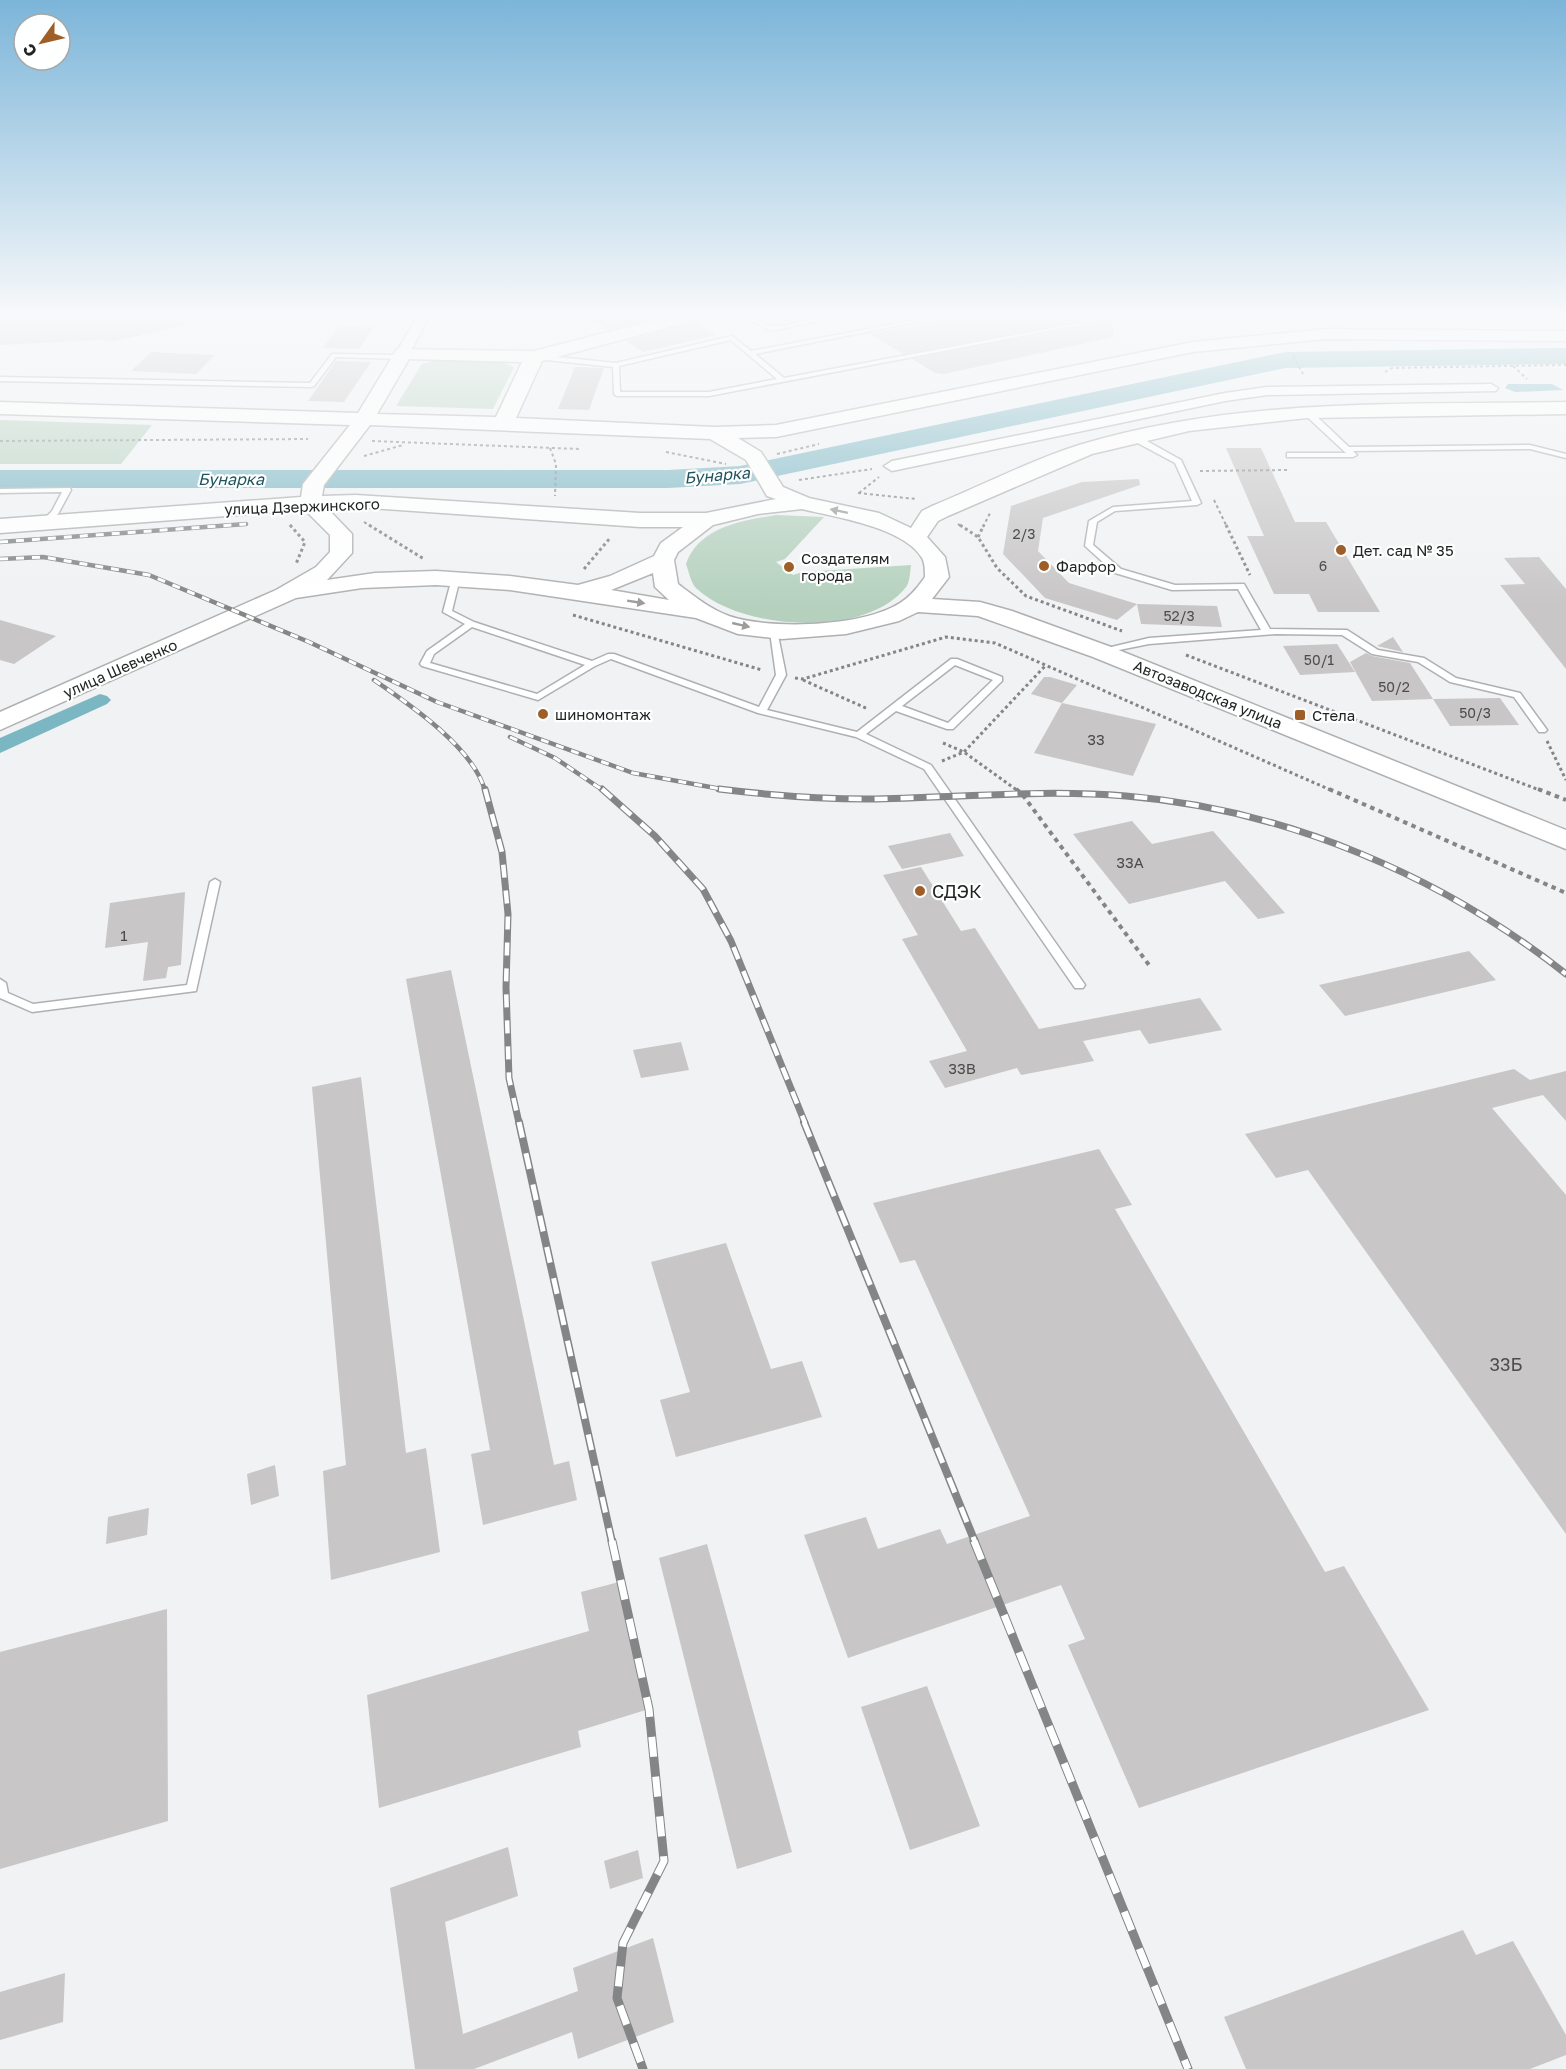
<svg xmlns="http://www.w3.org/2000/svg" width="1566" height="2069" font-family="'Golos Text',sans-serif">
<rect width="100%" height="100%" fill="#f0f2f3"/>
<!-- green -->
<g fill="#b5d1be">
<polygon points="437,360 503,363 514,367 493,409 396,406 422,364"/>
<polygon points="0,420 152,425 121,464 0,464"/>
<path d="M776 515 824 517 785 559 776 562 793 575 803 572 911 565C910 572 910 582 906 587 866 639 741 630 697 589 691 584 689 572 686 564 699 527 741 521 776 515Z"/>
</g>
<!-- water -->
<polygon fill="#7bb6c3" points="1508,384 1552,384 1563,390 1515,392 1505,388"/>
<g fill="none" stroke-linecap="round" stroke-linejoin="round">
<!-- canal -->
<polygon fill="#7bb6c3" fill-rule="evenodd" points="100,694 107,696 111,700 107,704 0,753 0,738"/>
<!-- river -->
<polygon fill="#7bb6c3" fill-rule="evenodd" points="1566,348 1566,364 1285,368 740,484 668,488 0,488 0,470 668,470 740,466 1285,352"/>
</g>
<!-- building -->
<g fill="#c8c6c7">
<polygon points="0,317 183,317 184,325 111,342 99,340 0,345"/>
<polygon points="587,317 660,317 608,330"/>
<polygon points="965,317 1101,317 903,354 870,334"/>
<polygon points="1112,321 1114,337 944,374 935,373 912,359"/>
<polygon points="694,322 715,335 643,352 626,341"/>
<polygon points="339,326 374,327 359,349 323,348"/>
<polygon points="151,352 215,355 196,374 131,371"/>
<polygon points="336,361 371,362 344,402 308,401"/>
<polygon points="575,367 604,368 589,410 558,409"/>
<polygon points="1226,448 1261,448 1295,522 1326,522 1380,612 1318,612 1309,594 1274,594 1247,536 1264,536"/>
<polygon points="1139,479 1140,485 1043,518 1038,551 1069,583 1137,604 1117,620 1045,598 1003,554 1011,506 1082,482"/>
<polygon points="1539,557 1566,589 1566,669 1500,585 1525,584 1504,558"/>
<polygon points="1137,604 1217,606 1222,627 1141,624"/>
<polygon points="0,620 56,636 14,664 0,660"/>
<polygon points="1393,637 1403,652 1377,646"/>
<polygon points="1337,644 1355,672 1300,675 1283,646"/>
<polygon points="1366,653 1372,656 1410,663 1433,699 1372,701 1350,662"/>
<polygon points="1044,677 1050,677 1077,685 1062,703 1031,694"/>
<polygon points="1500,698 1519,725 1450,726 1433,699"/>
<polygon points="1062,703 1156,724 1133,776 1034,753"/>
<polygon points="1132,821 1152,844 1213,831 1285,913 1258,919 1225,881 1129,904 1073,834"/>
<polygon points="950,833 964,856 902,869 888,846"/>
<polygon points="921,867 961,931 975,928 1039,1029 1200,998 1222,1030 1149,1044 1140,1030 1083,1041 1094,1061 1021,1075 1017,1068 945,1088 929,1061 967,1051 902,939 918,935 883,875"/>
<polygon points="185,892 181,965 168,967 166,978 143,981 148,942 105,948 110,903"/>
<polygon points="1469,951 1496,980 1345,1016 1319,985"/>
<polygon points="451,970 554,1465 569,1461 577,1500 483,1525 471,1454 490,1450 406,979"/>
<polygon points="681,1042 689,1070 641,1078 633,1050"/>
<polygon points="1514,1069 1530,1080 1566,1071 1566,1121 1543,1095 1492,1108 1566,1195 1566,1534 1308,1170 1276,1178 1245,1134"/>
<polygon points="361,1077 406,1453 426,1448 440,1552 331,1580 323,1471 346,1465 312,1087"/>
<polygon points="1099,1149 1132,1205 1115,1209 1325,1572 1344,1566 1429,1710 1139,1808 1068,1645 1085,1639 1061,1585 848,1658 804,1535 866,1517 878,1549 940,1529 947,1544 1030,1516 915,1260 900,1263 873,1203"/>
<polygon points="726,1243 771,1369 802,1361 822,1417 676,1457 660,1400 690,1392 651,1262"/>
<polygon points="275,1465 279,1496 251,1505 247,1474"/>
<polygon points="149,1508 147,1535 106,1544 108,1517"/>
<polygon points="707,1544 792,1852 737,1869 659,1558"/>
<polygon points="619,1582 649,1709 578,1731 581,1747 379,1808 367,1695 589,1631 581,1592"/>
<polygon points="167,1609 168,1821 0,1869 0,1652"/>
<polygon points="927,1686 980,1826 910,1850 861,1707"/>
<polygon points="508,1847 518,1896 445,1922 463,2034 578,1991 573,1968 653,1938 674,2022 578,2059 572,2032 474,2069 415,2069 390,1888"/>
<polygon points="638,1850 643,1878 610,1889 604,1861"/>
<polygon points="1463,1930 1476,1955 1513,1941 1566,2035 1566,2055 1530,2069 1246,2069 1224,2017"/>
<polygon points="65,1973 63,2022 0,2040 0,1992"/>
</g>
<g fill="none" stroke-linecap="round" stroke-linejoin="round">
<defs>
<g id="lane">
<path d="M717 317H737C733 320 721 320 717 317Z"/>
<path d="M745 317C756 316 762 324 772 326 784 329 816 315 834 317L772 331Z"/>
<path d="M931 317H942L755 354 784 378 1111 317H1122L709 396H617L614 394 613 367 537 359 534 357 537 355 616 363 732 336 751 351ZM731 340 777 379 709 392H620L619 366Z"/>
<polygon points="332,354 401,355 404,357 401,359 336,357 314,386 312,387 0,381 0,377 310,383"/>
<polygon points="1304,410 1310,410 1349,447 1530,445 1566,454 1566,458 1530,449 1353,451 1357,455 1353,457 1287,457 1287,453 1346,453 1304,414"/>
<polygon points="1132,436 1138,436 1181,460 1201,503 1197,505 1115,511 1097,522 1093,545 1121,569 1175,585 1244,584 1270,629 1347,630 1378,650 1424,658 1456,678 1520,693 1547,730 1545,732 1539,732 1514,697 1450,682 1418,662 1372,654 1342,635 1276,634 1149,644 1099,654 1099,650 1149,638 1261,630 1238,589 1172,590 1115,573 1085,546 1089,521 1113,507 1192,501 1175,463 1132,440"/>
<polygon points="70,488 71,490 58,514 45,524 41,522 52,511 62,492 0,493 0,489"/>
<path d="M456 575 460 578 452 611 474 622 592 661 608 654H614L759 707 776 675 770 632 774 629 777 630 786 675 767 710 857 732 951 659H957L1002 677V681L953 729H947L896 711 866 734 931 765 1083 982 1085 985 1083 988H1075L924 769 856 737 758 713 611 659 595 666 538 700 422 666 420 664 427 651 465 624 443 612 452 578ZM472 627 585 665 537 694 430 663 434 654ZM955 665 993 680 948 723 902 706Z"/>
<polygon points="215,879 220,882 196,991 32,1012 0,998 0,979 6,983 8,993 33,1004 187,985 210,882"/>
</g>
<g id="street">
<polygon points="417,317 429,317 408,356 398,356 396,353"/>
<polygon points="1491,384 1498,388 1496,391 1267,395 1225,401 892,471 884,466 892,461 1225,393 1267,387"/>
</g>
<path id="secondary" d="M667 317H695L692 321 542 361 516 418 714 427 776 425 1193 342 1326 329 1566 331V341L1326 339 1193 352 776 437 738 438 761 452 783 487 809 498 879 513 911 528 922 511 932 506C979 487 1031 460 1079 445 1237 397 1403 405 1566 402V414L1307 418 1189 431 1092 454 948 516 938 521 927 537 945 557 949 577 932 599 980 602 1012 611 1111 647 1566 830V849L1093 657 978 616 918 612 899 621 846 634 782 639 738 634 696 618 510 590 436 585 362 588 296 598 0 730V712L276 590 316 567 330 552V535L305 510 0 533V519L301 497 303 484 350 425 0 414V402L358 413 397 349 534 351ZM409 359 522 362 496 417 377 414ZM370 425 710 439 746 460 767 496 776 499 706 513H640L356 495 322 496 324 485ZM356 507 640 527H683L661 543 654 556 610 576 578 585 510 576 436 571 375 573 327 580 352 553V534L328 509ZM802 509C834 517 904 527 922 558 925 563 925 571 925 577 918 587 911 596 900 603 862 627 770 630 729 616 710 609 694 596 678 584L674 560 678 552 713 525 758 514ZM653 573 655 587 669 600 611 590Z"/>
</defs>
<!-- lane casing -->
<use href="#lane" stroke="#afb0b2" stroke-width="3"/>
<!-- street casing -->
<use href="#street" stroke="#afb0b2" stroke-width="3"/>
<!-- secondary casing -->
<use href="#secondary" stroke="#afb0b2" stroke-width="3"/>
<!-- path-far2 -->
<g stroke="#848586" stroke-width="2" stroke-dasharray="3 3" stroke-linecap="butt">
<polyline points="1293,356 1303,374"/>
<polyline points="1513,366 1527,379"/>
<polyline points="1385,372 1392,368 1566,365"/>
<polyline points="0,441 308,439"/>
<polyline points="372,441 580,449"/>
<polyline points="550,448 556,464 555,496"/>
<polyline points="666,452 726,464"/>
<polyline points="777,454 819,444"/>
<polyline points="364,456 403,445"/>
<polyline points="1200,471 1287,470"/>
<polyline points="799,480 872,469"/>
<polyline points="858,493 916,499"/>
<polyline points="859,493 879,477"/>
<polyline points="1214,500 1227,527"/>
<polyline points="364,522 372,527"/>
<polyline points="958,524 962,527"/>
<polyline points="290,525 292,527"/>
<polyline points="983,527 991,511"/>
</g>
<!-- path-far1 -->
<g stroke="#848586" stroke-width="3" stroke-dasharray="3 3" stroke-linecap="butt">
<polyline points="290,525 305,542 296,564"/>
<polyline points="369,525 424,559"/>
<polyline points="960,525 978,537 997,568 1026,596 1122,631"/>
<polyline points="1226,525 1250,575"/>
<polyline points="978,537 984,525"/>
<polyline points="584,569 610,538"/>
<polyline points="573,615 762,670"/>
<polyline points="1186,655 1542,791"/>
<polyline points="795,678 803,679 946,637 995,643 1333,791"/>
<polyline points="803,680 868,709"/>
<polyline points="1547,741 1566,780"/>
<polyline points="943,743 964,752 1018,791"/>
<polyline points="942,761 964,752 1046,665"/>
</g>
<!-- path -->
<g stroke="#848586" stroke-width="4" stroke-dasharray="4.5 4.5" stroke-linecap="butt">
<polyline points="1016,789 1022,794 1149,965"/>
<polyline points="1329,789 1566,893"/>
<polyline points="1538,789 1566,800"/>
</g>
<!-- lane -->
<use href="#lane" fill="#fff" fill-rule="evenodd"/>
<!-- street -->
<use href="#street" fill="#fff" fill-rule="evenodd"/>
<!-- secondary -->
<use href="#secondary" fill="#fff" fill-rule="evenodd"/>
<defs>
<g id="rail-far3">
<polyline points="0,542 246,524"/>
<polyline points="0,559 43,557 149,575 309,642 437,702 633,773 732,791"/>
<path d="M374 680C409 704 474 748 485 791"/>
<polyline points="510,737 555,758 604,791"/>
</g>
<g id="rail-far2">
<polyline points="485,789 502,852 508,914 506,987 509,1078 519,1123"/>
<polyline points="602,789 655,836 703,889 731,941 805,1123"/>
<path d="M719 789C768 795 818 799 868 799 954 798 1040 789 1126 796 1285 809 1442 876 1566 974"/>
</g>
<g id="rail-far1">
<polyline points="519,1122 612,1542"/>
<polyline points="804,1122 975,1542"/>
</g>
<g id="rail">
<polyline points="612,1541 649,1709 664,1861 623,1943 617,1998 643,2069"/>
<polyline points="974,1541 1188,2069"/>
</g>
</defs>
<!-- rail-far3 casing -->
<use href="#rail-far3" stroke="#848586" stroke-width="4.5"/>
<!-- rail-far2 casing -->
<use href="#rail-far2" stroke="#848586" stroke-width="7"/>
<!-- rail-far1 casing -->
<use href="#rail-far1" stroke="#848586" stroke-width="8"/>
<!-- rail casing -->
<use href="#rail" stroke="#848586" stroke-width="9"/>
<!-- rail-far3 -->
<use href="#rail-far3" stroke="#feffff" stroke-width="3" stroke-dasharray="8" stroke-linecap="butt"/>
<!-- rail-far2 -->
<use href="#rail-far2" stroke="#feffff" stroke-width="4.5" stroke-dasharray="13" stroke-linecap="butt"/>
<!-- rail-far1 -->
<use href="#rail-far1" stroke="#feffff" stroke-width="5" stroke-dasharray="16" stroke-linecap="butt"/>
<!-- rail -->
<use href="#rail" stroke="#feffff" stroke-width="7" stroke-dasharray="20" stroke-linecap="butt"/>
</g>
<!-- one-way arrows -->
<defs><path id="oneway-solid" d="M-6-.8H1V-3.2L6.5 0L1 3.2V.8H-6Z" transform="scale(1.5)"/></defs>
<g fill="#9c9c9c">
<use href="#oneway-solid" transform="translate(839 511) rotate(-168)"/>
<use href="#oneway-solid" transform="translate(636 602) rotate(9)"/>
<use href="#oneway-solid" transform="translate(741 625) rotate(13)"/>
</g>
<!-- sky -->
<linearGradient id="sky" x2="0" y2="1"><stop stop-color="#7cb5d9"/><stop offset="0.52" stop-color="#f8f9fa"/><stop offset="1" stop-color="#f8f9fa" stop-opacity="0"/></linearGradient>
<rect width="1566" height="606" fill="url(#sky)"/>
<!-- markers -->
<g fill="#9f5e28" stroke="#feffff" stroke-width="2">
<circle cx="1341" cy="550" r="6"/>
<circle cx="1044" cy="566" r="6"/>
<circle cx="789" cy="567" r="6"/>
<circle cx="543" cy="714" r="6"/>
<rect x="1294" y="709" width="12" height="12" rx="3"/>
<circle cx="920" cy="891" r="6"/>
</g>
<g text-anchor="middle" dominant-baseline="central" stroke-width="4.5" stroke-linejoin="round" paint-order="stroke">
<!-- far-number labels -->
<g font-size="14" fill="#4c4c4d">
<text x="1024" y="533">2/3</text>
<text x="1323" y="565">6</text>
<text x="1179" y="615">52/3</text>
<text x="1319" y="659">50/1</text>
<text x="1394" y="686">50/2</text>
<text x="1475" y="712">50/3</text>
</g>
<!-- far-street labels -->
<g font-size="15" fill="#232324" stroke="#feffff">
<text transform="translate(302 506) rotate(-2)">улица Дзержинского</text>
<text transform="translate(120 668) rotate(-24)">улица Шевченко</text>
<text transform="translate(1208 694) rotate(22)">Автозаводская улица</text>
</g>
<!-- far-poi labels -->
<g font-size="15" fill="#232324" stroke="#feffff" text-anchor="start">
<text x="1353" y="550">Дет. сад № 35</text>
<text x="801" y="558">Создателям<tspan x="801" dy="17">города</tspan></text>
<text x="1056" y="566">Фарфор</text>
<text x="555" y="714">шиномонтаж</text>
<text x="1312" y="715">Стела</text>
</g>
<!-- number labels -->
<g font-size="15" fill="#4c4c4d">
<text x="1096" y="739">33</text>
<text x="1130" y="862">33А</text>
<text x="124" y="935">1</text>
<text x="962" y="1068">33В</text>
</g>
<!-- far-water labels -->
<g font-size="16" font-style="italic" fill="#20535d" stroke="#feffff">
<text transform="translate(717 475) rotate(-5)">Бунарка</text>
<text x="231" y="479">Бунарка</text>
</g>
<!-- poi labels -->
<g font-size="18" fill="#232324" stroke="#feffff" text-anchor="start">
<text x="932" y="891">СДЭК</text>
</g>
<!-- near-number labels -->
<g font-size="18" fill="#4c4c4d">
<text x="1506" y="1364">33Б</text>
</g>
</g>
<!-- north arrow -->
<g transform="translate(42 42) rotate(236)"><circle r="28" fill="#feffff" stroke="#a6a7a7" stroke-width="1.5"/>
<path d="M0-4.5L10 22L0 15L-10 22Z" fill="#9f5e28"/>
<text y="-9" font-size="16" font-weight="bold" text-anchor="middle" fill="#232324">С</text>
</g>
</svg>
